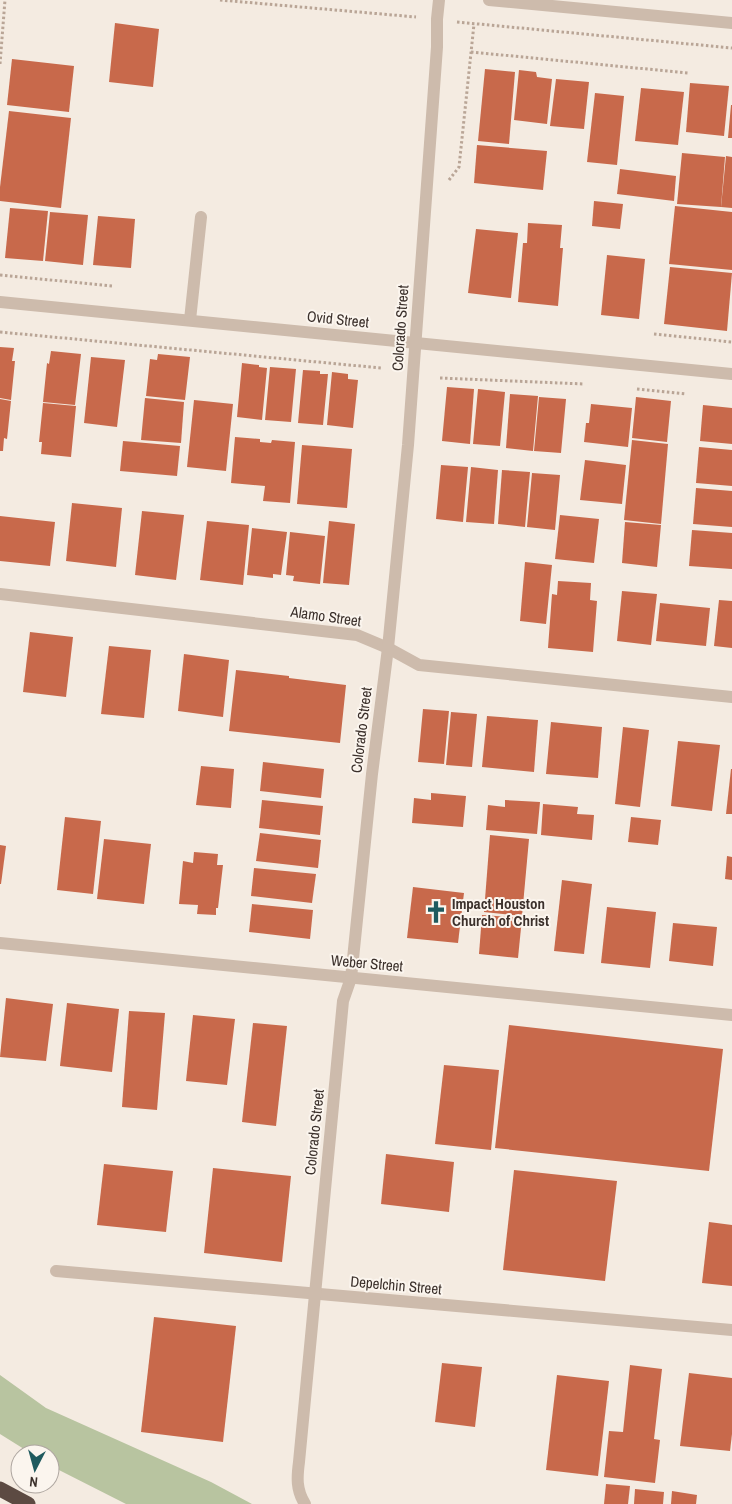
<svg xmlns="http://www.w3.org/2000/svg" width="732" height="1504" font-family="'Archivo Narrow',sans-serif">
<rect width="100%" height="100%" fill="#f4ebe1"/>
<!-- green -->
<polygon fill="#b8c4a0" points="0,1375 46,1408 211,1482 252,1504 126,1504 55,1468 50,1465 50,1454 32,1454 0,1434"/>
<!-- building -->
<g fill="#c8694b">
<polygon points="115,23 159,29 153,87 109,82"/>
<polygon points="12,59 74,66 69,112 7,105"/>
<polygon points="485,69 515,72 509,144 478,141"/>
<polygon points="519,70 536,72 537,77 552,79 547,124 514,120"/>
<polygon points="556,79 589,82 584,129 550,126"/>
<polygon points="690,83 729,86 724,136 686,132"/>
<polygon points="641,88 684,92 678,145 635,141"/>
<polygon points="595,93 624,96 617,165 587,162"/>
<polygon points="731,105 732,105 732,138 728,138"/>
<polygon points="9,111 71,118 61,208 0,201 0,187"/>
<polygon points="477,145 547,151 543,190 474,183"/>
<polygon points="682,153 725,157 721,207 677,204"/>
<polygon points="726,156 732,157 732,208 721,207"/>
<polygon points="620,169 676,176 674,201 617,194"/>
<polygon points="594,201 623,204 620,229 592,226"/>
<polygon points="675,206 732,212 732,270 669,264"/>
<polygon points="10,208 48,211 43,261 5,258"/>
<polygon points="50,212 88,215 83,265 45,261"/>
<polygon points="98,216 135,219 131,268 93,265"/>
<polygon points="528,223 562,225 560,248 563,248 558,306 518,302 523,243 527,243"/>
<polygon points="476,229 518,233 511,298 468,293"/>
<polygon points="607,255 645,259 639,319 601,315"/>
<polygon points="670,267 732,273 727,331 664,324"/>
<polygon points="0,347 14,348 12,361 15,361 11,400 0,398"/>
<polygon points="51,351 81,354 75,405 43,402 47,363 49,364"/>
<polygon points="158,354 190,357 185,400 146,396 150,359 157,360"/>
<polygon points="91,357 125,360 117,427 84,423"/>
<polygon points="242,363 259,365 259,367 267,368 262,420 237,417"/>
<polygon points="270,367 296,369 291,422 265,420"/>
<polygon points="303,370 320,371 320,374 328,374 323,425 298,423"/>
<polygon points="332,372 348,374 348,379 358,380 353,428 327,425"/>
<polygon points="447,387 474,389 470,444 442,441"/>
<polygon points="478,389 505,392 500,446 473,444"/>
<polygon points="510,394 538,396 533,451 506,448"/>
<polygon points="539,397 566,399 561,453 534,451"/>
<polygon points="636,397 671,401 667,442 632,438"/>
<polygon points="145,398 184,402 181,443 141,440"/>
<polygon points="0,399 11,401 7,439 4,438 3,451 0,451"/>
<polygon points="194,400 233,404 226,471 187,467"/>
<polygon points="43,403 76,406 71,457 41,454 42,442 39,442"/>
<polygon points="591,404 632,408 628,447 584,442 586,423 589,423"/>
<polygon points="703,405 732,408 732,444 700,441"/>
<polygon points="235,437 260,439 260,442 271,443 272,440 295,442 290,503 263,501 265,486 231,483"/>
<polygon points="632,440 668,444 661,524 624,520"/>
<polygon points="123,441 180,446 177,476 120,471"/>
<polygon points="302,445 352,449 347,508 297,504"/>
<polygon points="699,447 732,450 732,486 696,483"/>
<polygon points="585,460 626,465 622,504 580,500"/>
<polygon points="441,465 468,467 463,522 436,519"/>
<polygon points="471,467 498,470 494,524 466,522"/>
<polygon points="502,470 530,472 525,527 498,524"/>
<polygon points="532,473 560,475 555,530 527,527"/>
<polygon points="696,488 732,491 732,527 693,524"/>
<polygon points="72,503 122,508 116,567 66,561"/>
<polygon points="142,511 184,515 176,580 135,575"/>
<polygon points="560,515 599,519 594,563 555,559"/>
<polygon points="0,516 55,522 50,566 0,561"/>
<polygon points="207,521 249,525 243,585 200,580"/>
<polygon points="329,521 355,524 349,585 323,583"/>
<polygon points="625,522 661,525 657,567 622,563"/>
<polygon points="252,528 287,532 281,575 273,574 273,578 247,575"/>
<polygon points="692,530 732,533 732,569 689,566"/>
<polygon points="290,532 325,536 320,584 293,581 294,576 286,575"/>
<polygon points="525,562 552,565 546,624 520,621"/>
<polygon points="558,581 591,583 590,600 597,601 593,652 548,648 552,594 557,595"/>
<polygon points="622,591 657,594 651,645 617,641"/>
<polygon points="719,600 732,601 732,648 714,646"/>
<polygon points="660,603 710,608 706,646 656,641"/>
<polygon points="30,632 73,637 66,697 23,692"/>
<polygon points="109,646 151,650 144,718 101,714"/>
<polygon points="184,654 229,660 223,717 178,711"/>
<polygon points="236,670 289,676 289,678 346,685 340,743 229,731"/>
<polygon points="423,709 449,711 444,764 418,762"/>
<polygon points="451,712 477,714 472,767 446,765"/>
<polygon points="487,716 538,720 534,772 482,767"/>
<polygon points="551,722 602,727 598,778 546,774"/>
<polygon points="623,727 649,730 640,807 615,804"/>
<polygon points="678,741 720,745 712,811 671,806"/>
<polygon points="263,762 324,769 321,798 260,791"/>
<polygon points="201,766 234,769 231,808 196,805"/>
<polygon points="731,769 732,769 732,814 726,814"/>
<polygon points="431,793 466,796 463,827 412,823 414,798 431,800"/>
<polygon points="262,800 323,806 320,835 259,828"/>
<polygon points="505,800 540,802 537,834 486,830 488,805 505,807"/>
<polygon points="543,804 578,807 577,814 594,815 592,840 541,835"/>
<polygon points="65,817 101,821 93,894 57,890"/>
<polygon points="631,817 661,820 658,845 628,842"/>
<polygon points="260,833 321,840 318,868 256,861"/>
<polygon points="490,835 529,839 522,916 484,912"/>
<polygon points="104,839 151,844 144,904 97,899"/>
<polygon points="0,845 6,846 1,884 0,884"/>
<polygon points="194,852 218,854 217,865 223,865 218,908 216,908 216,915 197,914 198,905 179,904 183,861 193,863"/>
<polygon points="727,856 732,857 732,880 725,879"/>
<polygon points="254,868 316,874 312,903 251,896"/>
<polygon points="562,880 592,884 584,954 554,951"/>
<polygon points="413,887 464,893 458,943 407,938"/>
<polygon points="252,904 313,910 310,939 249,932"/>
<polygon points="607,907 656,912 650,968 601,963"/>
<polygon points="482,915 522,918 518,958 479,954"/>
<polygon points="673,923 717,927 713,966 669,961"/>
<polygon points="6,998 53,1004 46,1061 0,1057"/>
<polygon points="67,1003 119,1009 112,1072 60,1066"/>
<polygon points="129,1011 165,1013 157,1110 122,1107"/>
<polygon points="193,1015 235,1019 227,1085 186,1081"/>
<polygon points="253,1023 287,1026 276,1126 242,1122"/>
<polygon points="509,1025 723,1049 709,1171 495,1148"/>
<polygon points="444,1065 499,1070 491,1150 435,1144"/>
<polygon points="386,1154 454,1162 449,1212 381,1204"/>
<polygon points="104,1164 173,1171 166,1232 97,1225"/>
<polygon points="213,1168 291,1176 282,1262 204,1253"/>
<polygon points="514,1170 617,1181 605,1281 503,1270"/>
<polygon points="709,1222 732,1225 732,1286 702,1283"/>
<polygon points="154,1317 236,1326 223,1442 141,1432"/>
<polygon points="442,1363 482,1367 475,1427 435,1422"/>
<polygon points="630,1365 662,1369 654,1439 660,1440 655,1483 604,1477 609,1431 623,1432"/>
<polygon points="689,1373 732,1378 732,1434 730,1451 680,1446"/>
<polygon points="557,1375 609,1381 598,1476 546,1470"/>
<polygon points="606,1484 630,1486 628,1504 604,1504"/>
<polygon points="635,1489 664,1492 663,1504 634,1504"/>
<polygon points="672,1491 697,1495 696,1504 671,1504"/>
</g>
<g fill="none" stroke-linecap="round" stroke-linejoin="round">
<!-- path -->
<g stroke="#b9a596" stroke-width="3" stroke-dasharray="2.5 2.5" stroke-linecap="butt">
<polyline points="220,0 416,17"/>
<polyline points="457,22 732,48"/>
<polyline points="471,52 688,73"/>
<polyline points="0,64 5,0"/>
<polyline points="449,180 459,167 474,24"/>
<polyline points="0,275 112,286"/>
<polyline points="0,332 381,368"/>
<polyline points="654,334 732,342"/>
<polyline points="440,378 584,384"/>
<polyline points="637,389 686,394"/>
</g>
<!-- minor -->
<g stroke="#cdbbac" stroke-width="12">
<polyline points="489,0 732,23"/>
<polyline points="0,302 732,374"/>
<polyline points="190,320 201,217"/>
<polyline points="0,594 357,635 388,648 419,665 732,697"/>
<polyline points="0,943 732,1015"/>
<polyline points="56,1271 732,1330"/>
<path d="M305 1504C296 1490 297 1477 299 1462L343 1001 351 978 372 774 388 648 408 445 437 47V19L439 0"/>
</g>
<!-- highway -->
<polyline stroke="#5c4a42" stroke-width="15" points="0,1489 28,1504"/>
</g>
<!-- icons -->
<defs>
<symbol id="church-bare" viewBox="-9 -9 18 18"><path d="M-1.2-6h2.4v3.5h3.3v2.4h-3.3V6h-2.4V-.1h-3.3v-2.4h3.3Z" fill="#1f5a5e" stroke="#fbf5ee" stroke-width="2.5" paint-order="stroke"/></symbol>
</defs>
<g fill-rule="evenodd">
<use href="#church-bare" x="420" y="896" width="32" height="32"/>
</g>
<g text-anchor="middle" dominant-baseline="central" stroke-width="4" stroke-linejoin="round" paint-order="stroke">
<!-- street labels -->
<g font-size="15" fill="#3b302b" stroke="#fbf5ee">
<text transform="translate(338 319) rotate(6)">Ovid Street</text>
<text transform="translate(400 328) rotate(-86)">Colorado Street</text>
<text transform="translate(326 616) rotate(8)">Alamo Street</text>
<text transform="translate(361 730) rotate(-83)">Colorado Street</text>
<text transform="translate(367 963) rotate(5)">Weber Street</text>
<text transform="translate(314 1132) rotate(-84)">Colorado Street</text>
<text transform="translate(396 1285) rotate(5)">Depelchin Street</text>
</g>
<!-- poi labels -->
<g font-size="15" font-weight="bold" fill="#3b302b" stroke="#fbf5ee" text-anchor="start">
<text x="452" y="903">Impact Houston<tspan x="452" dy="17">Church of Christ</tspan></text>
</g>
</g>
<!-- north arrow -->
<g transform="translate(35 1469) rotate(186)"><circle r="24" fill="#fbf5ee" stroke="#aea6a0"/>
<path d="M0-4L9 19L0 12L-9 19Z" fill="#1f5a5e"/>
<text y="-8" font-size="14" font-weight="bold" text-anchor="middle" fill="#3b302b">N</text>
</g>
</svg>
